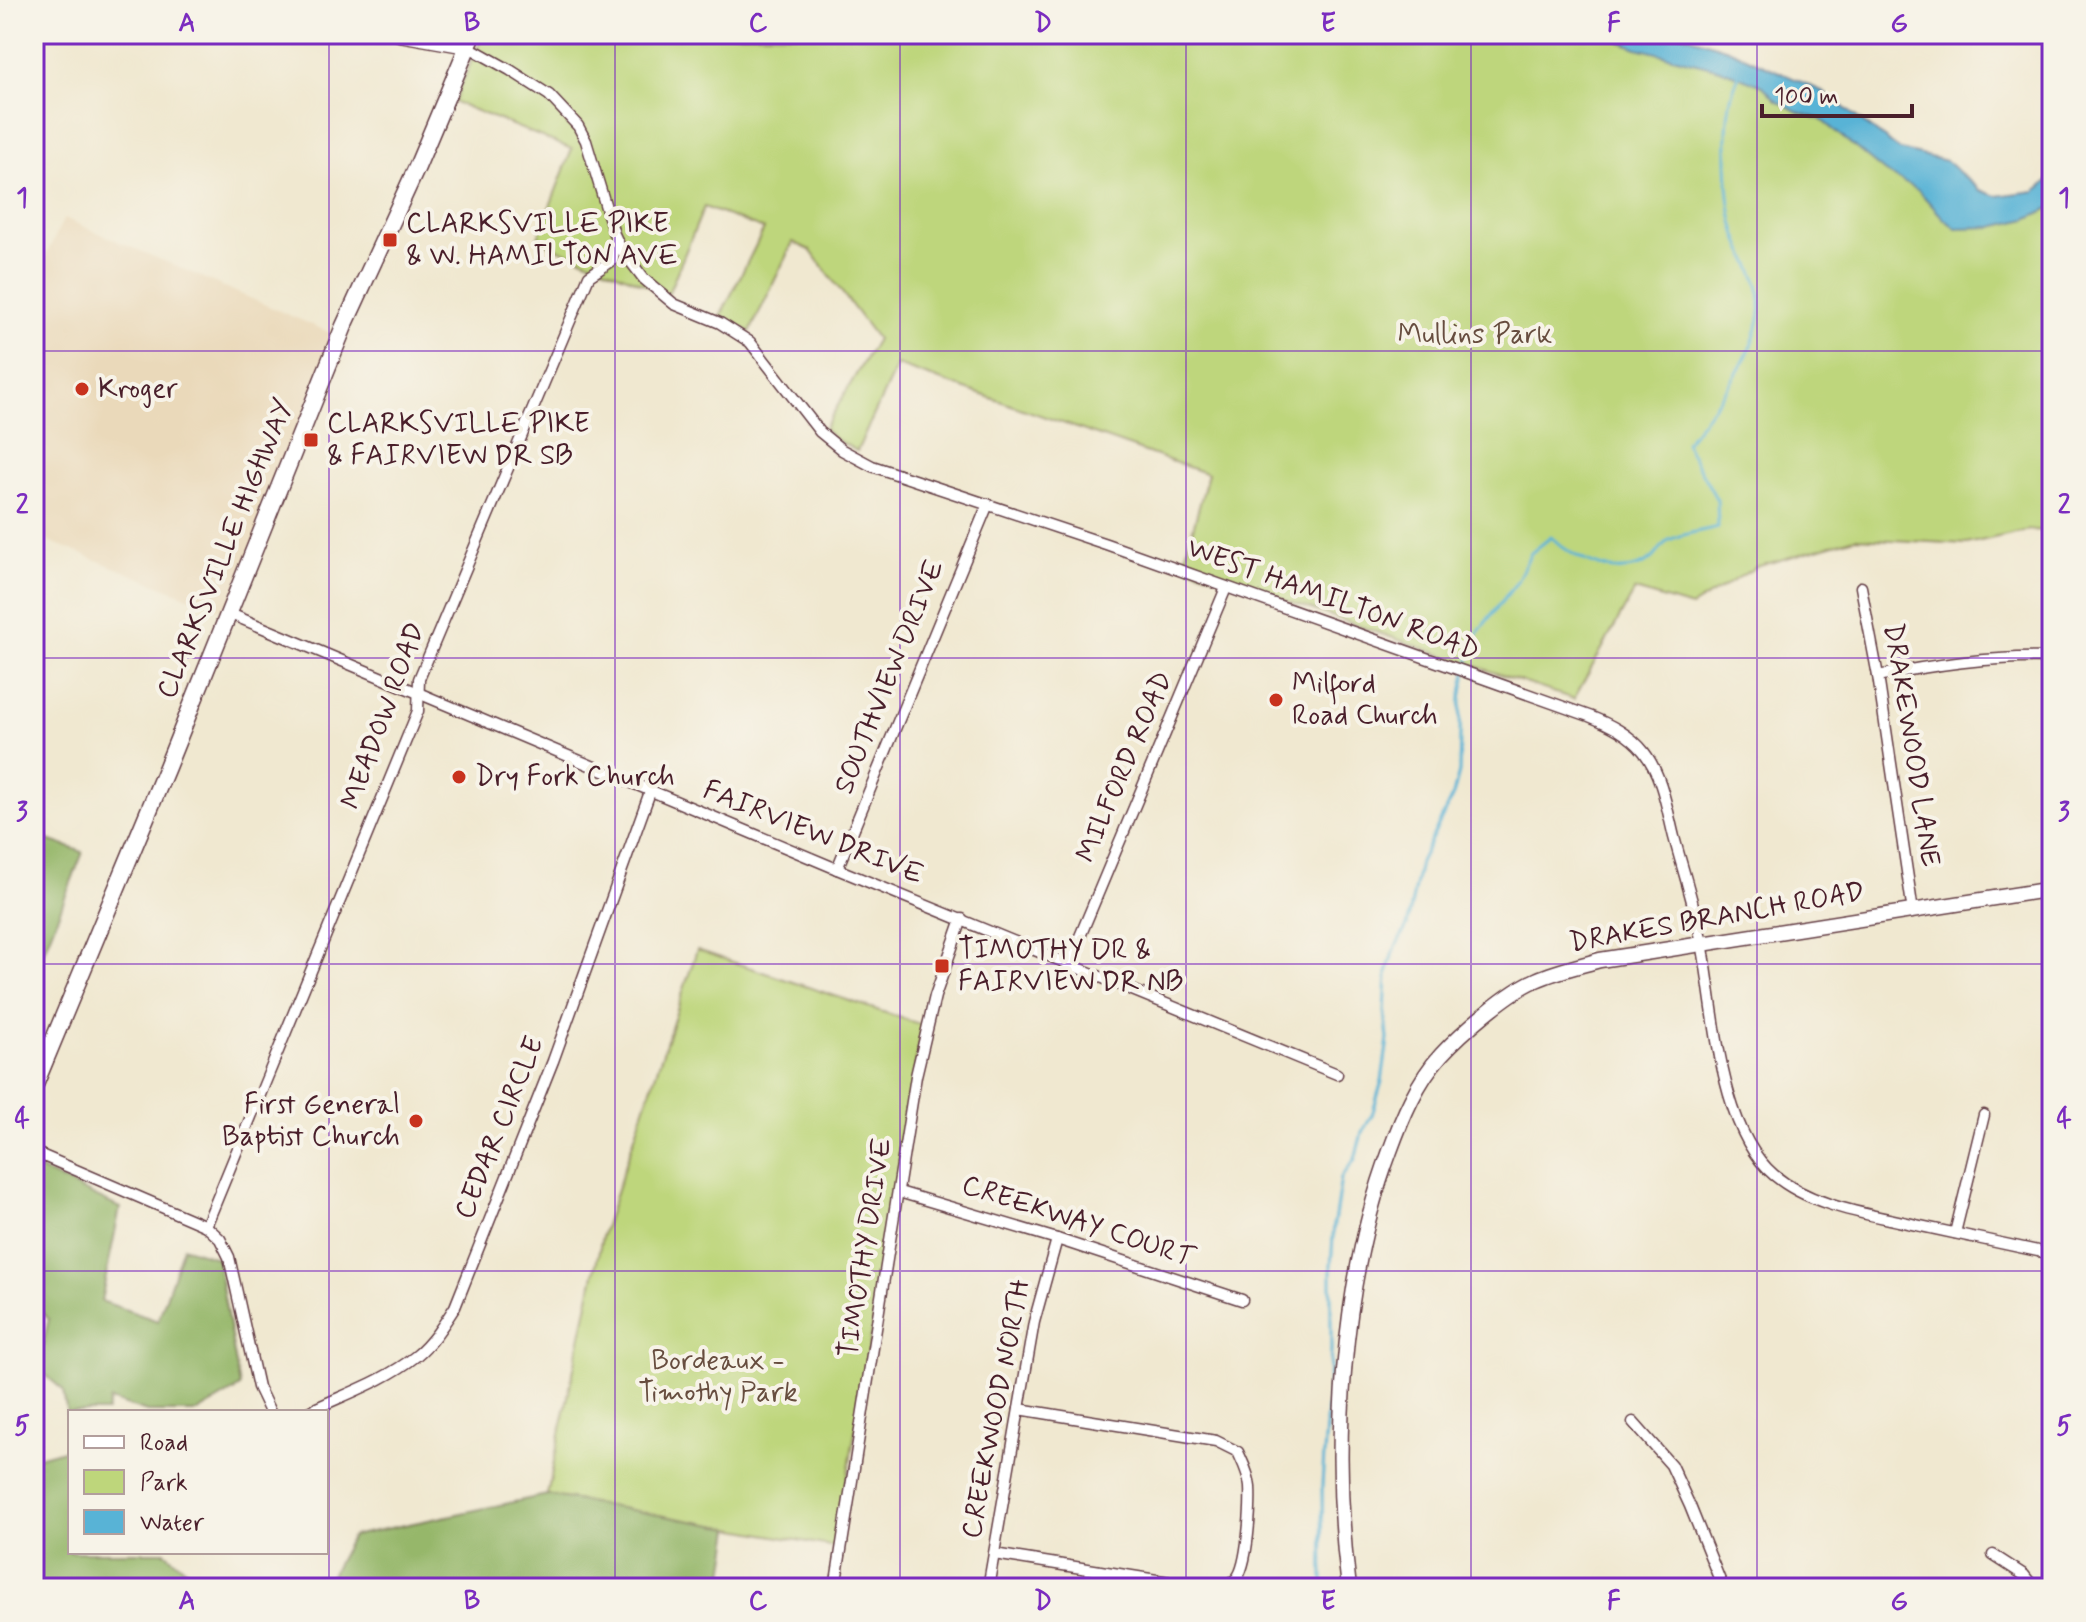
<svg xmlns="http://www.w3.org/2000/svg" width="2086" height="1622" font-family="Mynerve,sans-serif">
<rect width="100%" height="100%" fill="#f7f3e8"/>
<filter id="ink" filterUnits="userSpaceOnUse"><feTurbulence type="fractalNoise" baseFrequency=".0125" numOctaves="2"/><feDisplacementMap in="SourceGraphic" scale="16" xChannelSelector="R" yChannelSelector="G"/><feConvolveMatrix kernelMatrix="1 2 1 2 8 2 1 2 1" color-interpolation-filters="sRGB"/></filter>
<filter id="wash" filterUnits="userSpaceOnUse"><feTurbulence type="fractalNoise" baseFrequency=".006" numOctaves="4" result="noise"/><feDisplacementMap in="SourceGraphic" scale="32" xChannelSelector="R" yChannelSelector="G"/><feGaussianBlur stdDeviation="1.8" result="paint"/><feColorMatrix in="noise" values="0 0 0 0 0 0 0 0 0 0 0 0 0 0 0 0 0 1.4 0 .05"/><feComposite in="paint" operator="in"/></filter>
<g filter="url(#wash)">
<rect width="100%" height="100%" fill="#f0e8d0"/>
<!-- built -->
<polygon fill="#ead9ba" points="64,218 340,337 228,613 34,535 34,280"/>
<!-- green -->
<g fill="#bed67b" stroke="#847a53" stroke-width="2">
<path d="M483 34H1638L1755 78 1975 212 2052 198V531L2029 530 1967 544 1855 538 1756 567 1691 607 1635 590 1574 699C1443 657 1314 609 1183 565L1208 474 897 365 857 451 835 439 824 429 877 339 810 250 793 242 750 332 720 317 764 229 704 207 668 294 537 240 572 149 454 102Z"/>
<polygon points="697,950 922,1025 836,1547 547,1495 603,1232"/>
</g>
<!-- forest -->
<g fill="#96b76b" stroke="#706b4b" stroke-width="2">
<polygon points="34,835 83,852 34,976"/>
<polygon points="36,1168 120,1208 101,1301 158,1321 183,1247 217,1258 240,1387 198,1412 147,1412 110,1400 107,1412 70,1412 70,1434 63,1390 37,1368 49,1319 34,1306"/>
<polygon points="70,1448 70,1552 165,1552 209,1588 34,1588 34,1458"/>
<polygon points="547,1495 731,1528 722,1588 324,1588 352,1536"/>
</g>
<!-- water -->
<polygon fill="#58b3d6" stroke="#516980" stroke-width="2" points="1602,34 1682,34 1728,49 1822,91 1900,150 1946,161 1980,190 1997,196 2035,191 2052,178 2052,207 2027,219 1993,227 1956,228 1944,219 1919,191 1885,172 1820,119 1798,112 1776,100 1763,86 1720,69 1637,48"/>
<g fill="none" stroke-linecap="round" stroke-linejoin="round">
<!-- stream -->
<path stroke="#58b3d6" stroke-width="3" d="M1323 1588 1322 1485 1331 1350V1266L1334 1223 1341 1178 1355 1159 1362 1133 1372 1115 1382 1081 1388 1039 1385 1011 1387 973 1393 952 1407 926 1420 862 1453 795 1459 772 1461 698 1468 663 1479 631 1516 583 1531 553 1551 537C1575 560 1621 584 1653 558 1659 553 1662 544 1669 540 1684 533 1703 531 1718 527L1717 500 1685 443C1715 405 1754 362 1760 312 1764 278 1745 262 1736 232 1726 204 1724 127 1731 98 1733 90 1736 83 1739 75"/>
</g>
</g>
<g filter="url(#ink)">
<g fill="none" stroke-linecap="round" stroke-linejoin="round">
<defs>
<g id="street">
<path d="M467 46 510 70 549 95 578 126 586 141 614 234 621 249 644 279 674 304 720 323 750 342 820 432 842 450 872 466 1106 544 1589 716C1609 724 1630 734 1644 752 1662 775 1667 809 1674 837 1684 874 1696 911 1703 948 1715 1015 1720 1130 1774 1175 1812 1207 1869 1214 1916 1225 1961 1235 2007 1244 2052 1254"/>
<polyline points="1861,587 1878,676 1913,912"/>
<polyline points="228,613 837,869 1337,1074"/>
<path d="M1878 676C1936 664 1993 656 2052 658"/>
<polyline points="837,869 988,504"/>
<polyline points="1068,965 1226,588"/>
<polyline points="34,1152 206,1226 220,1239 229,1257 258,1387 270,1412"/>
<polyline points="899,1192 1057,1239 1242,1300"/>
<polyline points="206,1226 418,711 419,679 589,276 613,260 615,243"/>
<polyline points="1955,1233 1984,1115"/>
<path d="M308 1412C343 1395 385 1381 416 1356 432 1343 444 1324 455 1307L553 1061 650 792"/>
<polyline points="1633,1422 1671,1465 1690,1506 1723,1588"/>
<path d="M994 1554 1207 1588C1217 1586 1229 1586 1236 1579 1248 1567 1251 1505 1250 1487 1249 1474 1243 1463 1238 1452L1216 1441 1019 1409"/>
<polyline points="1993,1555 2024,1575 2034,1588"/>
<polyline points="835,1588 916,1076 935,996 962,919"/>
<polyline points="988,1588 1034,1322 1057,1239"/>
</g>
<g id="secondary">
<polyline points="399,34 467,46"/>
<path d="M1349 1588C1331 1451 1341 1281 1390 1151 1402 1118 1417 1081 1441 1055 1462 1032 1508 992 1536 980 1556 971 1579 966 1600 960L2052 889"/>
</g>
<polyline id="primary" points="34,1087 167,767 344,326 417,167 473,34"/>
</defs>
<!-- street casing -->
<use href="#street" stroke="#633d44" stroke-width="13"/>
<!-- secondary casing -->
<use href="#secondary" stroke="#633d44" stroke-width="17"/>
<!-- primary casing -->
<use href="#primary" stroke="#633d44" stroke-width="19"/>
<!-- street -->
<use href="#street" stroke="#fff" stroke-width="10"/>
<!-- secondary -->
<use href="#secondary" stroke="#fff" stroke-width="14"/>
<!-- primary -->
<use href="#primary" stroke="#fff" stroke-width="16"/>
</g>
</g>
<!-- grid -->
<path fill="none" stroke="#7b2cbf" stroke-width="2" stroke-opacity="0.55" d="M329 34V1588M615 34V1588M900 34V1588M1186 34V1588M1471 34V1588M1757 34V1588M34 351H2052M34 658H2052M34 964H2052M34 1271H2052"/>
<!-- markers -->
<g fill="#c8321e" stroke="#f7f3e8" stroke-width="3">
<rect x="382" y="232" width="16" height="16" rx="4"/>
<circle cx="82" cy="389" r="8"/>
<rect x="303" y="432" width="16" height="16" rx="4"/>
<circle cx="1276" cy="700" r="8"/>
<circle cx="459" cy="777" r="8"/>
<rect x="934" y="958" width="16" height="16" rx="4"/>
<circle cx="416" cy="1121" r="8"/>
</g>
<g text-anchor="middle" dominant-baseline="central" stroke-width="8" stroke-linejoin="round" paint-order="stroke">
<!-- poi labels -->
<g font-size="28" fill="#4a1f2b" stroke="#f7f3e8" text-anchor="start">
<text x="406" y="224">CLARKSVILLE PIKE<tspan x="406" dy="32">&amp; W. HAMILTON AVE</tspan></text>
<text x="98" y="389">Kroger</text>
<text x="327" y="424">CLARKSVILLE PIKE<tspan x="327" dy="32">&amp; FAIRVIEW DR SB</tspan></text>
<text x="1292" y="684">Milford<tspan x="1292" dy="32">Road Church</tspan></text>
<text x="475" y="777">Dry Fork Church</text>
<text x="958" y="950">TIMOTHY DR &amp;<tspan x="958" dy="32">FAIRVIEW DR NB</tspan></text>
<text x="400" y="1105" text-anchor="end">First General<tspan x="400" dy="32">Baptist Church</tspan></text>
</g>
<!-- park labels -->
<g font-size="28" fill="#674d3f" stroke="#f7f3e8">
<text x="1475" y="335">Mullins Park</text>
<text x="718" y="1361">Bordeaux -<tspan x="718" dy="32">Timothy Park</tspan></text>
</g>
<!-- street labels -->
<g font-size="28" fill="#4a1f2b" stroke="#f7f3e8">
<text transform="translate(226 549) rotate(-68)">CLARKSVILLE HIGHWAY</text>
<text transform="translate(1333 600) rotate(20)">WEST HAMILTON ROAD</text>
<text transform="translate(890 677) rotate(-68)">SOUTHVIEW DRIVE</text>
<text transform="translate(384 716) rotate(-70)">MEADOW ROAD</text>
<text transform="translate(1911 745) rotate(81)">DRAKEWOOD LANE</text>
<text transform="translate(1125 767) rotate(-67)">MILFORD ROAD</text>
<text transform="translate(813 833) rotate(22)">FAIRVIEW DRIVE</text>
<text transform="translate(1717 918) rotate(-10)">DRAKES BRANCH ROAD</text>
<text transform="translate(500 1128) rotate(-68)">CEDAR CIRCLE</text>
<text transform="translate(1078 1222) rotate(18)">CREEKWAY COURT</text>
<text transform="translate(866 1248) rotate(-81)">TIMOTHY DRIVE</text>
<text transform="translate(997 1409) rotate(-79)">CREEKWOOD NORTH</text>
</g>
</g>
<!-- margin -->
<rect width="2086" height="1622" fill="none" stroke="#f7f3e8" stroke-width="88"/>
<!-- legend -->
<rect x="68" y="1410" width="260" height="144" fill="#f7f3e8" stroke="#b29e9c" stroke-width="2"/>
<rect x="84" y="1436" width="40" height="12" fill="#ffffff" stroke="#b29e9c" stroke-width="2"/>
<text x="140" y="1450" font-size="24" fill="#4a1f2b">Road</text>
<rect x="84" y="1470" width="40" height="24" fill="#bed67b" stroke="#b29e9c" stroke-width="2"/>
<text x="140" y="1490" font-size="24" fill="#4a1f2b">Park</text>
<rect x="84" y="1510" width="40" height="24" fill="#58b3d6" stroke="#b29e9c" stroke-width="2"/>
<text x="140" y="1530" font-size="24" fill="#4a1f2b">Water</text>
<!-- scale -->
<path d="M1762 104v12h150v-12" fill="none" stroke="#4a1f2b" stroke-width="4"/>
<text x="1774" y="104" font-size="24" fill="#4a1f2b" stroke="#f7f3e8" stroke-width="6" paint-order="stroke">100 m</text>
<rect x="44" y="44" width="1998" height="1534" fill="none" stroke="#7b2cbf" stroke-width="3"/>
<g font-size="26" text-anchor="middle" font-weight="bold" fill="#7b2cbf">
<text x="187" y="31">A</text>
<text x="472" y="31">B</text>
<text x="758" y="31">C</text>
<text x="1043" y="31">D</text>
<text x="1328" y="31">E</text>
<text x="1614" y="31">F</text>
<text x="1899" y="31">G</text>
<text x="22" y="206">1</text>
<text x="2064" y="206">1</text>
<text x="22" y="513">2</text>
<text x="2064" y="513">2</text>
<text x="22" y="820">3</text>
<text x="2064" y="820">3</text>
<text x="22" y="1127">4</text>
<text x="2064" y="1127">4</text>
<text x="22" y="1434">5</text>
<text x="2064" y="1434">5</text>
<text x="187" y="1609">A</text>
<text x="472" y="1609">B</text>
<text x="758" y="1609">C</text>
<text x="1043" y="1609">D</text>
<text x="1328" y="1609">E</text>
<text x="1614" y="1609">F</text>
<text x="1899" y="1609">G</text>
</g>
</svg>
